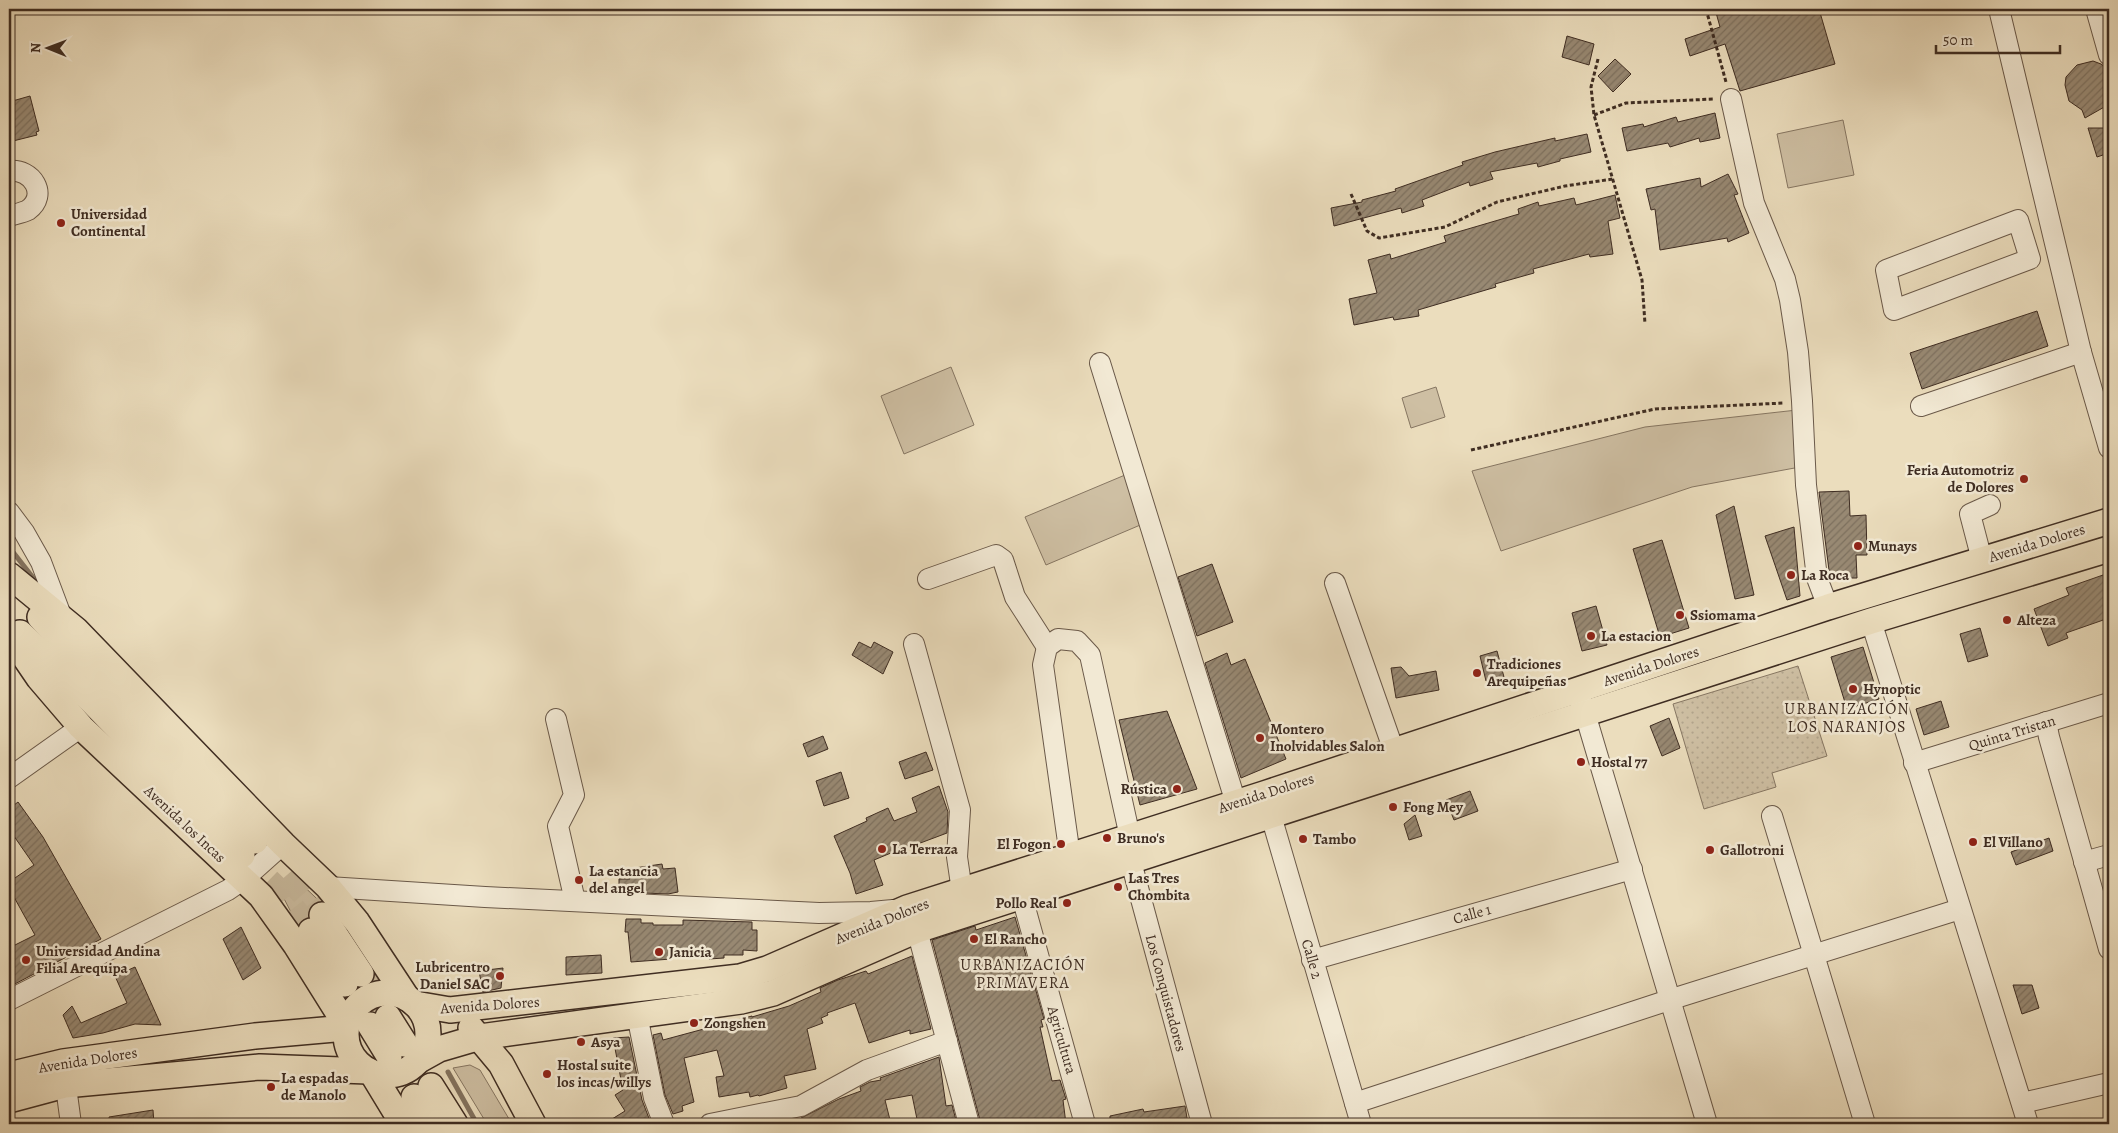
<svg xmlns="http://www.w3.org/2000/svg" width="2118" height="1133" font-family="Alegreya,serif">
<defs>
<pattern id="park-dots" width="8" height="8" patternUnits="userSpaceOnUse" patternTransform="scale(1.25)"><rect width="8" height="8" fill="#cebfa3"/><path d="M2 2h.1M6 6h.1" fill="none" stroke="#b2a48c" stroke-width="1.8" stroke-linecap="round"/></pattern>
<pattern id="building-hatch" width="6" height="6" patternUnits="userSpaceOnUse" patternTransform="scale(1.25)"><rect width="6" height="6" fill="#988973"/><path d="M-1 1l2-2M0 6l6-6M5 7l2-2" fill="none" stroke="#7d705e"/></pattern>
</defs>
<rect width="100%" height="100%" fill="#ebddbd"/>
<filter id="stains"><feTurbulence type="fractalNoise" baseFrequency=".004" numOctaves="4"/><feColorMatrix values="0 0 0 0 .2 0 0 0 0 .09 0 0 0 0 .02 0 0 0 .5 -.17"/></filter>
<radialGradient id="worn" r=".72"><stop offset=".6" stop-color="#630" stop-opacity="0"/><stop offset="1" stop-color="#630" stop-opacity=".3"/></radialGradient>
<!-- grass -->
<g fill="#cebfa3" stroke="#867662">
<polygon points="1843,120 1854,175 1788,188 1777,134"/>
<polygon points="951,367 974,425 904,454 881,396"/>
<polygon points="1436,387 1445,417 1411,428 1402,398"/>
<polygon points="1797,410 1800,467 1692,487 1501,551 1472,471 1645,427"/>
<polygon points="1125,475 1145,523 1046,565 1025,517"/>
<polygon points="293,876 335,916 308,945 278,887 288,877"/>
<polygon points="470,1065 480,1070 512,1124 487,1124 453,1068"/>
</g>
<!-- park -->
<polygon fill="url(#park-dots)" stroke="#867662" points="1798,666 1827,756 1772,773 1776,787 1704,809 1673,704"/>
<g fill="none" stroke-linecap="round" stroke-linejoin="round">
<!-- stream -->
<g stroke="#83735f" stroke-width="5">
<polyline points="9,547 38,584"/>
<polyline points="448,1072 477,1124"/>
</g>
</g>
<!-- building -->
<g fill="url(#building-hatch)" stroke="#3f2d22">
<polygon points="1715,9 1819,9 1835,64 1740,91 1725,44 1690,56 1685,39 1720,27"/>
<polygon points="1567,36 1594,44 1589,65 1562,57"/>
<polygon points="1615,59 1631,74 1613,92 1598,76"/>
<polygon points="2093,61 2101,64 2109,70 2109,102 2106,106 2085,118 2082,110 2069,101 2065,85 2066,77 2077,65"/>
<polygon points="30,96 39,131 36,132 37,135 9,142 9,102"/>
<polygon points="1715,113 1720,138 1700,142 1699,138 1670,147 1668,143 1627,151 1622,128 1643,124 1644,127 1676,117 1678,122"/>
<polygon points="2088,128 2109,128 2109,153 2097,157"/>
<polygon points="1587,134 1591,152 1560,159 1560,161 1538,167 1537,163 1490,172 1493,179 1470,186 1469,182 1422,200 1424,206 1402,213 1401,208 1334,226 1331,208 1362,202 1362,200 1396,191 1395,189 1463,165 1462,162 1495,152 1555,138 1555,141"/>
<polygon points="1728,174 1738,194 1734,195 1749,233 1728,242 1727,238 1660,250 1655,209 1651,210 1646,189 1700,178 1701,187"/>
<polygon points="1615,195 1620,218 1608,221 1613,254 1590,257 1589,254 1533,269 1534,273 1495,284 1496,287 1418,310 1419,316 1394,320 1393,317 1354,325 1349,299 1377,293 1368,260 1390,254 1391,259 1446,242 1444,236 1519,214 1518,209 1538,202 1539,206 1574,198 1576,205"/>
<polygon points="2037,311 2048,346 1922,389 1910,353"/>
<polygon points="1849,491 1850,516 1866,515 1867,555 1856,555 1857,578 1830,578 1819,492"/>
<polygon points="1734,506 1754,595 1735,599 1716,515"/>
<polygon points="1794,527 1800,596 1787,600 1765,536"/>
<polygon points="1662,540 1689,628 1660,637 1633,549"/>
<polygon points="1212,564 1233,622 1197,636 1178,577"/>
<polygon points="2103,575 2109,593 2109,618 2066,633 2068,638 2048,646 2034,609 2069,595 2066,588"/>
<polygon points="1596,606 1607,645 1582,651 1572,613"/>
<polygon points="1980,628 1988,656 1968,662 1960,634"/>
<polygon points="859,642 871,648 874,642 893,652 883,674 852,655"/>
<polygon points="1863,647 1879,699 1847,709 1831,657"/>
<polygon points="1497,651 1504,677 1486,681 1480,656"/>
<polygon points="1227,653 1231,665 1245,659 1286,759 1241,778 1205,663"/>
<polygon points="1401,667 1409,676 1436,671 1439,690 1396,698 1391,668"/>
<polygon points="1941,701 1949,727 1924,735 1916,709"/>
<polygon points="1167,711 1197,789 1140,805 1119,720"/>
<polygon points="1669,718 1680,748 1662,756 1650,726"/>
<polygon points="823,736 828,749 808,757 803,744"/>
<polygon points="926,752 933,770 905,779 899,762"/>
<polygon points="841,772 849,798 824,806 816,781"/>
<polygon points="939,786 948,812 947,833 915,845 915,843 874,860 883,885 856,894 850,873 834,836 867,821 866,818 888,808 894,821 917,812 912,798"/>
<polygon points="1470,791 1478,811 1454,820 1446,800"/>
<polygon points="18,802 43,837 101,939 9,987 9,948 35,935 9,888 9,882 34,865 9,829 9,809"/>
<polygon points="1415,815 1422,836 1409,840 1404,824"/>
<polygon points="2049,838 2053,851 2016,865 2011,852"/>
<polygon points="662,864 663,869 675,868 678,892 668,894 619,892 619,879 630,879 628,869"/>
<polygon points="1015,917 1044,1019 1041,1020 1043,1027 1040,1027 1052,1081 1060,1080 1066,1099 1063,1100 1066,1124 981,1124 932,940 975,926 976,930"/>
<polygon points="626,919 641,919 641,923 653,923 653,925 683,925 683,920 752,922 752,930 757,930 757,951 743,950 743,955 724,955 724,958 709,959 709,955 681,955 671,956 671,959 631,962 628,932 625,932"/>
<polygon points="241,927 261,968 243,980 223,939"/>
<polygon points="601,955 602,973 566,975 566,957"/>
<polygon points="912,956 931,1029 910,1034 910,1030 869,1043 855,1003 827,1013 828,1015 821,1018 823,1023 807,1029 816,1069 784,1076 787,1088 759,1096 758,1095 750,1097 749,1092 719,1097 716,1077 724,1076 717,1050 684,1058 694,1102 682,1106 683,1111 673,1114 665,1095 653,1035 661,1033 663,1040 752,1016 752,1017 789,1006 821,992 820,988 838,980 866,971 868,974"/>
<polygon points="135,967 161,1025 135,1024 103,1033 73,1038 63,1015 72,1006 81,1023 127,1003 115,976"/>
<polygon points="503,968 501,988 483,992 479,971"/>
<polygon points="2013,985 2032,985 2039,1008 2022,1014"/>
<polygon points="629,1037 642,1100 650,1121 645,1124 604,1124 625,1111 615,1095 623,1090 613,1038"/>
<polygon points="939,1057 946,1106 952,1105 957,1124 918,1124 912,1095 885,1100 891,1124 803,1124 801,1118 839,1099 861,1091 860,1087 870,1082 881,1080 880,1078"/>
<polygon points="1185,1106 1188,1124 1104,1124 1104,1120 1110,1118 1110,1116 1143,1109 1144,1112"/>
<polygon points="153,1110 154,1124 110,1124 109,1117"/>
</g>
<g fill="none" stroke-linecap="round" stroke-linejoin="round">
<!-- major-tunnel -->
<g stroke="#c9ba9e" stroke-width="25" stroke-dasharray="25 12" stroke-linecap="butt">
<polyline points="242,855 280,892 311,931"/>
<polyline points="287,875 322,915"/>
<polyline points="361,974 388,1017"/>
<polyline points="345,984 370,1025"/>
<polyline points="389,1056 414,1097"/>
</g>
<defs>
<g id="minor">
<polyline points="1999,9 2081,352 2109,448"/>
<polyline points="2096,9 2109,55"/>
<polyline points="1731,99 1754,203 1785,279 1790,300 1798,352 1802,401 1806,485 1817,578 1828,607"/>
<path d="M9 171C32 168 49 195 28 210 22 213 15 214 9 216"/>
<polygon points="2018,220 2030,259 1894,310 1886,270"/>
<polyline points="1100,363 1236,803"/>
<polyline points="1921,406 2081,352"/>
<polyline points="9,512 24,532 41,562 62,618"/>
<polyline points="1982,560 1970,514 1990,505"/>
<polyline points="928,579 996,555 1003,560 1015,597 1047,647"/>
<polyline points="1335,583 1394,751"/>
<polyline points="1871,621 2028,1124"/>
<polyline points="914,644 960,810 957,857 962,891"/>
<polyline points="1581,700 1707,1124"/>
<polyline points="556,719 574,795 558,826 575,901"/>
<polyline points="2046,722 2049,737 2109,949"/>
<polyline points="1914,763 2109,703"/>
<polyline points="9,778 81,727"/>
<polyline points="1267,802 1361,1124"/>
<polyline points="1772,816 1865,1124"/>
<polyline points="1070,856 1043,665 1047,647 1058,639 1077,641 1090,655 1130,837"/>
<polyline points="1131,862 1202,1124"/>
<polyline points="2084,862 2109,855"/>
<polyline points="328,887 485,897 819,913 871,912 893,910"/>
<polyline points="1022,897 1085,1124"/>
<polyline points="917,930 969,1124"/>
<polyline points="1312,960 1632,869"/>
<polyline points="9,1000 228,890 244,879 283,844"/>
<polyline points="637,1015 654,1098 664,1124"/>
<polyline points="64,1072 71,1124"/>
<polyline points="1355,1103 1669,1000 1960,909"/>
<polyline points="2022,1103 2109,1083"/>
<polyline points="710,1124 801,1106 867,1070 947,1041"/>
</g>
<g id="major">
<polyline points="9,575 76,630 283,844 328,887 357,922 407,998"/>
<polyline points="40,617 255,841"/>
<polyline points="20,633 71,680 242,855"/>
<polyline points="9,634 39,678 81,727 261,896 296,945 346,1025"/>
<polyline points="322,915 361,974"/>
<polyline points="311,931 345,984"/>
<circle cx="387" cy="1034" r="41"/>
<polyline points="415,1004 450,1010 740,977 767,969 907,908 1264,794 1828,607 2109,521"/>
<polyline points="388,1017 405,1044"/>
<polyline points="370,1025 389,1056"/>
<polyline points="471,1028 501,1064 533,1124"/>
<polyline points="421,1059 439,1049 480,1037 741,1001 773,993 917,930 1871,621 2109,549"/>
<polyline points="372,1073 403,1124"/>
<polyline points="9,1075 63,1062 255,1036 346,1028"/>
<polyline points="431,1086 455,1124"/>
<polyline points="414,1097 431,1124"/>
<polyline points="9,1100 65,1085 260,1067 368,1071"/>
</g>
</defs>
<!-- minor casing -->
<use href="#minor" stroke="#6a5949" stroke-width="22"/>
<!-- major casing -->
<use href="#major" stroke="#3f2d22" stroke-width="28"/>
<!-- path -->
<g stroke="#3f2d22" stroke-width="3" stroke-dasharray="4 2.5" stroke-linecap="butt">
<polyline points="1706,9 1726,82"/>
<polyline points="1598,59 1591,87 1594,115 1642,280 1645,324"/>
<polyline points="1594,115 1626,103 1714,99"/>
<polyline points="1351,194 1367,231 1379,238 1445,227 1497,202 1565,186 1613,179"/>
<polyline points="1471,450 1655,409 1784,403"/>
</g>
<!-- minor -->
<use href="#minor" stroke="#f2e9d4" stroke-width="20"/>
<!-- major -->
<use href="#major" stroke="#ebddbd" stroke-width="25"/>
</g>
<!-- markers -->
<g fill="#8f2418" stroke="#f2e9d4" stroke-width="2">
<circle cx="61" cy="223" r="5"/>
<circle cx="2024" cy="479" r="5"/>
<circle cx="1858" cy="546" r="5"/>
<circle cx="1791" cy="575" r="5"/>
<circle cx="1680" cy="615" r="5"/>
<circle cx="2007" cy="620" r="5"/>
<circle cx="1591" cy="636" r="5"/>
<circle cx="1477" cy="673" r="5"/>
<circle cx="1853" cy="689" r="5"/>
<circle cx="1260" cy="738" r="5"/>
<circle cx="1581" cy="762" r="5"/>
<circle cx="1177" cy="789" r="5"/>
<circle cx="1393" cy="807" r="5"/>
<circle cx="1107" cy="838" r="5"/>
<circle cx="1303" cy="839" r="5"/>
<circle cx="1973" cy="842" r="5"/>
<circle cx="1061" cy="844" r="5"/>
<circle cx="882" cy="849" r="5"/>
<circle cx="1710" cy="850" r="5"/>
<circle cx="579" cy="880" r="5"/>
<circle cx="1118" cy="887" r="5"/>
<circle cx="1067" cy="903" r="5"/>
<circle cx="974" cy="939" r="5"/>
<circle cx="659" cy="952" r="5"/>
<circle cx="26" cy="960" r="5"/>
<circle cx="500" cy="976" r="5"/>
<circle cx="694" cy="1023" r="5"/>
<circle cx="581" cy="1042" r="5"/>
<circle cx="547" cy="1074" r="5"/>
<circle cx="271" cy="1087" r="5"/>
</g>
<g text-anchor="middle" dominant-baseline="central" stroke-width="5" stroke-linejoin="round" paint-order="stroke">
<!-- poi labels -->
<g font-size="15" font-weight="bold" fill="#3f2d22" stroke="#f2e9d4" text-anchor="start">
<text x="71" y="214">Universidad<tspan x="71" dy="17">Continental</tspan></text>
<text x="2014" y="470" text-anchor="end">Feria Automotriz<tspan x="2014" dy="17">de Dolores</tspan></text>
<text x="1868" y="546">Munays</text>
<text x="1801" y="575">La Roca</text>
<text x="1690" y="615">Ssiomama</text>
<text x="2017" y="620">Alteza</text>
<text x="1601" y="636">La estacion</text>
<text x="1487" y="664">Tradiciones<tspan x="1487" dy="17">Arequipeñas</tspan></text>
<text x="1863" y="689">Hynoptic</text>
<text x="1270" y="729">Montero<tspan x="1270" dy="17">Inolvidables Salon</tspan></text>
<text x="1591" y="762">Hostal 77</text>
<text x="1167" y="789" text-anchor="end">Rústica</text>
<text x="1403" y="807">Fong Mey</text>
<text x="1117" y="838">Bruno's</text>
<text x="1313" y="839">Tambo</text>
<text x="1983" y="842">El Villano</text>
<text x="1051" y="844" text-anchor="end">El Fogon</text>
<text x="892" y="849">La Terraza</text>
<text x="1720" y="850">Gallotroni</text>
<text x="589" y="871">La estancia<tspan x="589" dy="17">del angel</tspan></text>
<text x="1128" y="878">Las Tres<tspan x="1128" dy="17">Chombita</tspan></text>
<text x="1057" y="903" text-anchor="end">Pollo Real</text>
<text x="984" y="939">El Rancho</text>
<text x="36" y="951">Universidad Andina<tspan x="36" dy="17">Filial Arequipa</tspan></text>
<text x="669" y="952">Janicia</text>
<text x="490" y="967" text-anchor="end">Lubricentro<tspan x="490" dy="17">Daniel SAC</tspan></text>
<text x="704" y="1023">Zongshen</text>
<text x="591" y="1042">Asya</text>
<text x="557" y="1065">Hostal suite<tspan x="557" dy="17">los incas/willys</tspan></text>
<text x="281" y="1078">La espadas<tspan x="281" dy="17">de Manolo</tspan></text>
</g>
<!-- street labels -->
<g font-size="15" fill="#3f2d22" stroke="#f2e9d4">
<text transform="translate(2037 543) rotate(-17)">Avenida Dolores</text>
<text transform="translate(1651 666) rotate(-18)">Avenida Dolores</text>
<text transform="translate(2012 733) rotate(-17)">Quinta Tristan</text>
<text transform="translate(1266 793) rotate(-18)">Avenida Dolores</text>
<text transform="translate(185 824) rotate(43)">Avenida los Incas</text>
<text transform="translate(1472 914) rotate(-16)">Calle 1</text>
<text transform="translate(882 921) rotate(-22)">Avenida Dolores</text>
<text transform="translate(1312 959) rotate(74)">Calle 2</text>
<text transform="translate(1166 993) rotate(75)">Los Conquistadores</text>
<text transform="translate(490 1005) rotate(-4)">Avenida Dolores</text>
<text transform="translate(1062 1040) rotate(74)">Agricultura</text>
<text transform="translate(88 1060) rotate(-9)">Avenida Dolores</text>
</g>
<!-- neighbourhood labels -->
<g font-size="16" letter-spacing="1" fill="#3f2d22" stroke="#f2e9d4">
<text x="1847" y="709">URBANIZACIÓN<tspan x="1847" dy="18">LOS NARANJOS</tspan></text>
<text x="1023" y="965">URBANIZACIÓN<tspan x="1023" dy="18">PRIMAVERA</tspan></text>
</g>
</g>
<!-- margin -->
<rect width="2118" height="1133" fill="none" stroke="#ebddbd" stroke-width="30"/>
<rect x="10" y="10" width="2098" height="1113" fill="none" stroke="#3f2d22" stroke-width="2.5"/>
<rect x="15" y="15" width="2088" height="1103" fill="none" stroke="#3f2d22"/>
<!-- north arrow -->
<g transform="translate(48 48) rotate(271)" stroke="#f2e9d4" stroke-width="4" paint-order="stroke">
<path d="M0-4L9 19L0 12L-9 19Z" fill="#3f2d22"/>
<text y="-8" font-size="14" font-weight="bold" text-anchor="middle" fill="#3f2d22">N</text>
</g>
<!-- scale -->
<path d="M1936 45v8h124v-8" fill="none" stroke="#3f2d22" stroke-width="2.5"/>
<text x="1943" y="45" font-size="15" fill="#3f2d22" stroke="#f2e9d4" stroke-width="4" paint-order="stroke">50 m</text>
<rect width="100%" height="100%" filter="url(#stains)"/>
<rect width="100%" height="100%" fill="url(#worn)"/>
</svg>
